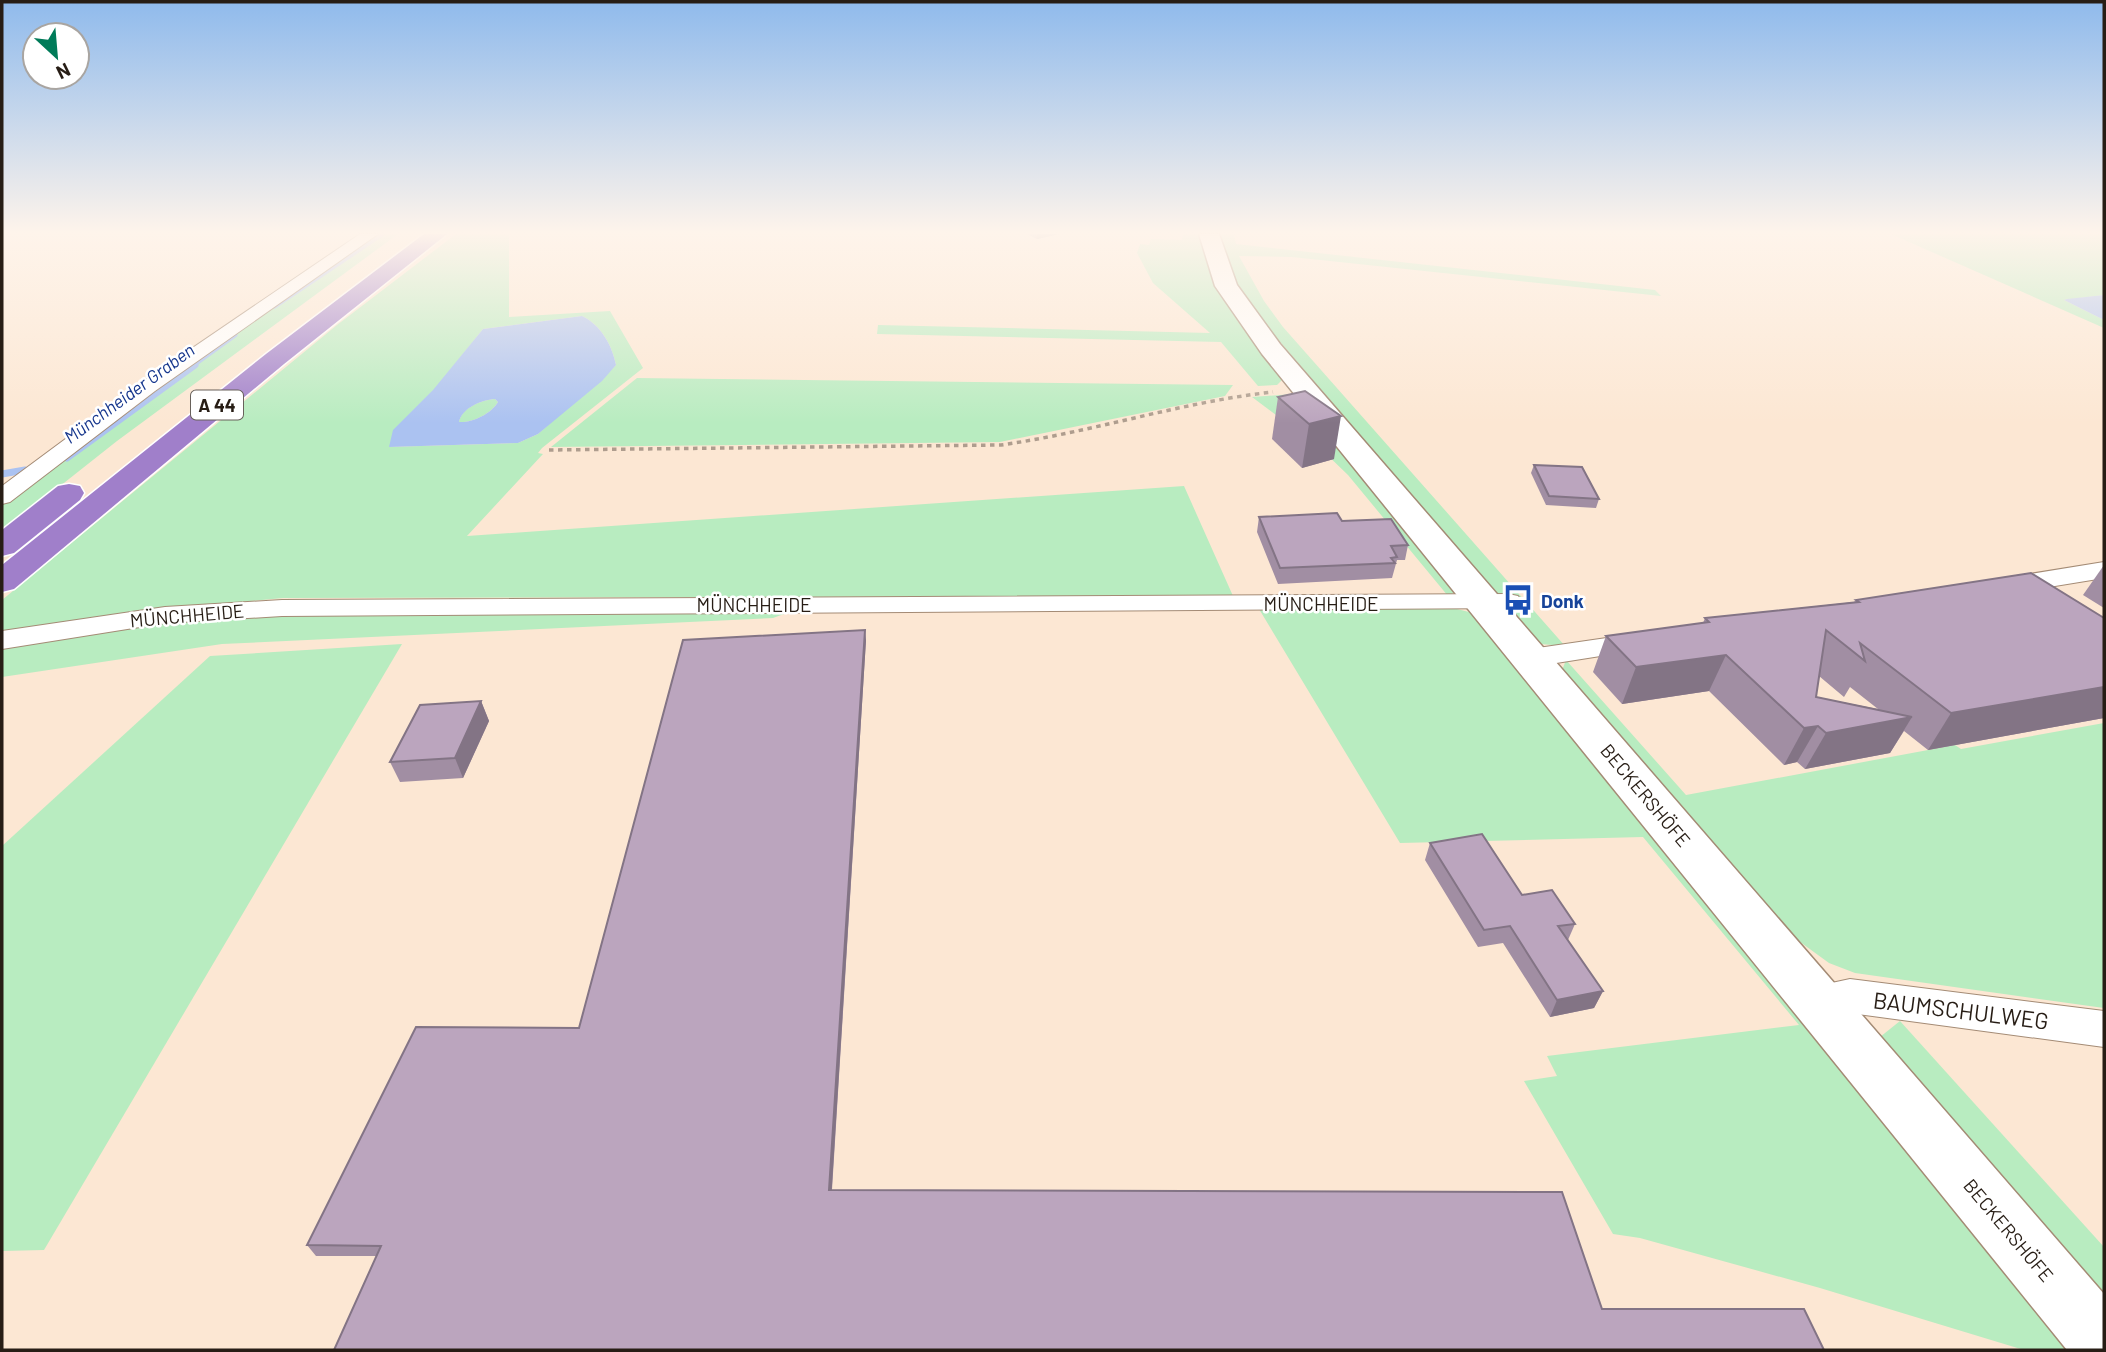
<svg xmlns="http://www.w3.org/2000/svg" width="2106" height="1352" font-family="Barlow,sans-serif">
<rect width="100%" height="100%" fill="#fce7d3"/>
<!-- green -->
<g fill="#b8ecc0" fill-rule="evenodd">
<polygon points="376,234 398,234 117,441 2,532 2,503 253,318"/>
<path d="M456 234H509V317L610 311 643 368 542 448 538 453 543 454 467 536 1184 486 1233 596 283 598 173 608 35 641 185 620 279 612 795 610 773 618 222 644 2 677V600L337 325ZM582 316C601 325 612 345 616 365L538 434 518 443 389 447 483 329Z"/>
<path d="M1183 234H1201C1206 290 1250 337 1283 379L1277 385 1258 386 1221 342 877 334 878 325 1210 333 1153 283 1137 253 1140 244 1149 245 1151 239 1182 240Z"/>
<polygon points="1216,234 1234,234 1236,244 1655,290 1661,296 1292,257 1239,256 1264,301 1283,327 1565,646 1540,644 1244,300"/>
<polygon points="1891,234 2104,234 2104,295 2064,300 2104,320 2104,328"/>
<polygon points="637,378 1233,385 1225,396 1000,442 551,447"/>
<polygon points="1293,394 1304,401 1455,592 1448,596 1348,475 1319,447 1252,397"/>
<path d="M495 399 498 402C491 414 472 423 459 422 461 408 481 400 495 399Z"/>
<polygon points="1259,609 1457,609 1481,615 2092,1350 2024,1350 1820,1288 1640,1238 1613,1234 1524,1081 1557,1076 1547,1056 1799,1025 1643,837 1400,843"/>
<polygon points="402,644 44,1250 2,1251 2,846 210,656"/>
<polygon points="1566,660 1686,795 1955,745 1961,749 2104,723 2104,1008 1855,973 1829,963 1785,931 1561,673"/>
<polygon points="1900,1021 2104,1247 2104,1308 1885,1050 1880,1037"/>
</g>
<!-- water -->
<g fill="#abc2f1" fill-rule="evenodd">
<polygon points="2104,295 2104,320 2064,300 2067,299"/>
<path d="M582 316C601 325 612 345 616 365L602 381 538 434 518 443 389 447 393 430 433 390 483 329ZM495 399 498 402C491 414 472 423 459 422 462 408 481 400 495 399Z"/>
</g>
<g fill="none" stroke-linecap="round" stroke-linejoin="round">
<!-- stream-far1 -->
<g stroke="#abc2f1" stroke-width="5">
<polyline points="275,306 382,234"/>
<polyline points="192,366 235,335"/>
</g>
<!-- stream -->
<g stroke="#abc2f1" stroke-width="7">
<polyline points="67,458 195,365"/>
<polyline points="2,474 25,470"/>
</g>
<defs>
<g id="minor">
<polygon points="360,234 378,234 155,391 10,502 2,504 2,486 141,383"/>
<polygon points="2104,562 2104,578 2005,594 1995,592 1992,586 1995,580 2005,578"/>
<polygon points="1508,594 1518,596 1522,602 1518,608 282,616 165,623 2,649 2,631 165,607 282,600"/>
<polygon points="1641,633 1651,636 1655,642 1651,648 1531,667 1521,664 1516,658 1521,652 1531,649"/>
<polygon points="1850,979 2104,1011 2104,1047 1850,1013 1818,1018 1804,1013 1798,1001 1804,989"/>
</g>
<polygon id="tertiary" points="1199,234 1219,234 1237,285 1280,344 2104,1294 2104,1350 2067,1350 1262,354 1215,286"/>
<g id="motorway">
<polygon points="424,234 447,234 284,364 14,589 2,592 2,565 266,354"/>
<polygon points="69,484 80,486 84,493 80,500 14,553 2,556 2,530 58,486"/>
</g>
</defs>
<!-- minor casing -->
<use href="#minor" stroke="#a48b75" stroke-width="2"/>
<!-- tertiary casing -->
<use href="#tertiary" stroke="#a48b75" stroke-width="3"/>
<!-- motorway casing -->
<use href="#motorway" stroke="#fff" stroke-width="3"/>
<!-- path -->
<path stroke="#ae9d8e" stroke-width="3.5" stroke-dasharray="4.5 4.5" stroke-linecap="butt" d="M549 450 1001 445C1093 432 1181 402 1273 392"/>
<!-- minor -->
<use href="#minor" fill="#fff" fill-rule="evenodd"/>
<!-- tertiary -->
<use href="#tertiary" fill="#fff" fill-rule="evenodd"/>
<!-- motorway -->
<use href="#motorway" fill="#a07fca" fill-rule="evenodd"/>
</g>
<!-- wall -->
<g fill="#a18ea3" fill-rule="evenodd">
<polygon points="1027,234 1059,234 1037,239"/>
<polygon points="1305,391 1334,459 1302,468 1272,439 1278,397"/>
<polygon points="1534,465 1599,499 1596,508 1546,505 1531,473"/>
<polygon points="1259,517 1342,521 1408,545 1405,560 1397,560 1392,578 1278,584 1257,532"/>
<polygon points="2104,565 2104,608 2083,595"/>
<path d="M1856 600 2104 618V718L1928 750 1904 731 1890 753 1805 769 1797 762 1784 765 1709 691 1622 704 1593 672 1606 636 1703 623 1705 618 1854 602ZM1819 676 1844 697 1850 687 1878 709 1816 697Z"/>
<polygon points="866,640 832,1190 1602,1309 1824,1350 377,1256 316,1256 307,1245 579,1028"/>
<polygon points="481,701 489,721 463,778 400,782 390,762"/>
<polygon points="1430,843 1575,924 1568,940 1603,991 1594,1008 1550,1017 1503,943 1478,947 1425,860"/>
</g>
<!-- shaded-wall -->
<g fill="#837485">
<polygon points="1037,234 1059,234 1037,239"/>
<polygon points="1341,416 1334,459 1302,468 1309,424"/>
<polygon points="865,630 866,640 831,1201 829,1190"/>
<polygon points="1726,655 1709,691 1622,704 1636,667"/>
<polygon points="2104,687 2104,718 1928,750 1951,713"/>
<polygon points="481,701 489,721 463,778 455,758"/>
<polygon points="1912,717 1890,753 1805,769 1826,733"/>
<polygon points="1818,726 1797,762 1784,765 1804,728"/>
<polygon points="1603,991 1594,1008 1550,1017 1557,1000"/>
</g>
<!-- building -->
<g fill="#bba5be" stroke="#837485" stroke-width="2">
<polygon points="1305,391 1341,416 1309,424 1278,397"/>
<polygon points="1534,465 1582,467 1599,499 1549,496"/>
<polygon points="1337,513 1342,521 1391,519 1408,545 1391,546 1397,557 1391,558 1395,563 1280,568 1259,517"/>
<polygon points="2031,573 2104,618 2104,687 1951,713 1860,643 1865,661 1826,630 1816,697 1912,717 1826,733 1818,726 1804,728 1726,655 1636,667 1606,636 1709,622 1705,618 1859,602 1856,600"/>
<polygon points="865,630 829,1190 1562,1192 1602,1309 1804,1309 1824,1350 334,1350 381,1246 307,1245 416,1027 579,1028 683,640"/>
<polygon points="481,701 455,758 390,762 420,705"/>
<polygon points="1482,834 1522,895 1552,890 1575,924 1558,926 1603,991 1557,1000 1510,926 1484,930 1430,843"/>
</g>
<!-- sky -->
<linearGradient id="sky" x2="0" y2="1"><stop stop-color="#8fbaec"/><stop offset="0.55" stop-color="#fef4eb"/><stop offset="1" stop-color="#fef4eb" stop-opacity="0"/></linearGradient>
<rect width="2106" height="423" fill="url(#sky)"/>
<!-- icons -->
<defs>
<symbol id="bus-bare" viewBox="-9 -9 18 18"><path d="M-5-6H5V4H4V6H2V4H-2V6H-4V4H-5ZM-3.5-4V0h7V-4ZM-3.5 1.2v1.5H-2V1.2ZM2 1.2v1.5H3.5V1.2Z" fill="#1a4fb4" stroke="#fff" stroke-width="2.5" paint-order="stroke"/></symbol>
</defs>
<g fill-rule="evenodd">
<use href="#bus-bare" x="1496" y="578" width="44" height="44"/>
</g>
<g text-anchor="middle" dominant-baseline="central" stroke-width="5" stroke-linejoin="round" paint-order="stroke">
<!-- far-water labels -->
<g font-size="18" font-style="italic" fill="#16368d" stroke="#fff">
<text transform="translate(129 393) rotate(-36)">Münchheider Graben</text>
</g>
<!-- shield labels -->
<rect fill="#fff" stroke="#68615b" stroke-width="2" x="191" y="390.5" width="52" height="29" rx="5"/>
<g font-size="18" font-weight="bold" fill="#271d15">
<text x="217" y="405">A 44</text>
</g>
<!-- transit labels -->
<g font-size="19" font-weight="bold" fill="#164399" stroke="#fff" text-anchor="start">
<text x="1541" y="600">Donk</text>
</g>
<!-- street labels -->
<g font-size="19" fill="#271d15" stroke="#fff">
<text x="1321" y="603">MÜNCHHEIDE</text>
<text x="754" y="604">MÜNCHHEIDE</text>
<text transform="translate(187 615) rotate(-5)">MÜNCHHEIDE</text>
<text transform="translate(1646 795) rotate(50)">BECKERSHÖFE</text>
<text transform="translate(2009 1230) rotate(50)">BECKERSHÖFE</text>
</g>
<!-- near-street labels -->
<g font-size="23" fill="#271d15" stroke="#fff">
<text transform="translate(1961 1010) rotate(7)">BAUMSCHULWEG</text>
</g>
</g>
<!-- border -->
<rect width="2106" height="1352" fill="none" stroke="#271d15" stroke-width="7"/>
<!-- north arrow -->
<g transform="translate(56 56) rotate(154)"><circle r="33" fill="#ffffff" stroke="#a9a5a1" stroke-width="2"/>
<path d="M0-5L12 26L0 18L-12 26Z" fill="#007b59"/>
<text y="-10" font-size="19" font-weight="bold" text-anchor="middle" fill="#271d15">N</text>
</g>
</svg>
